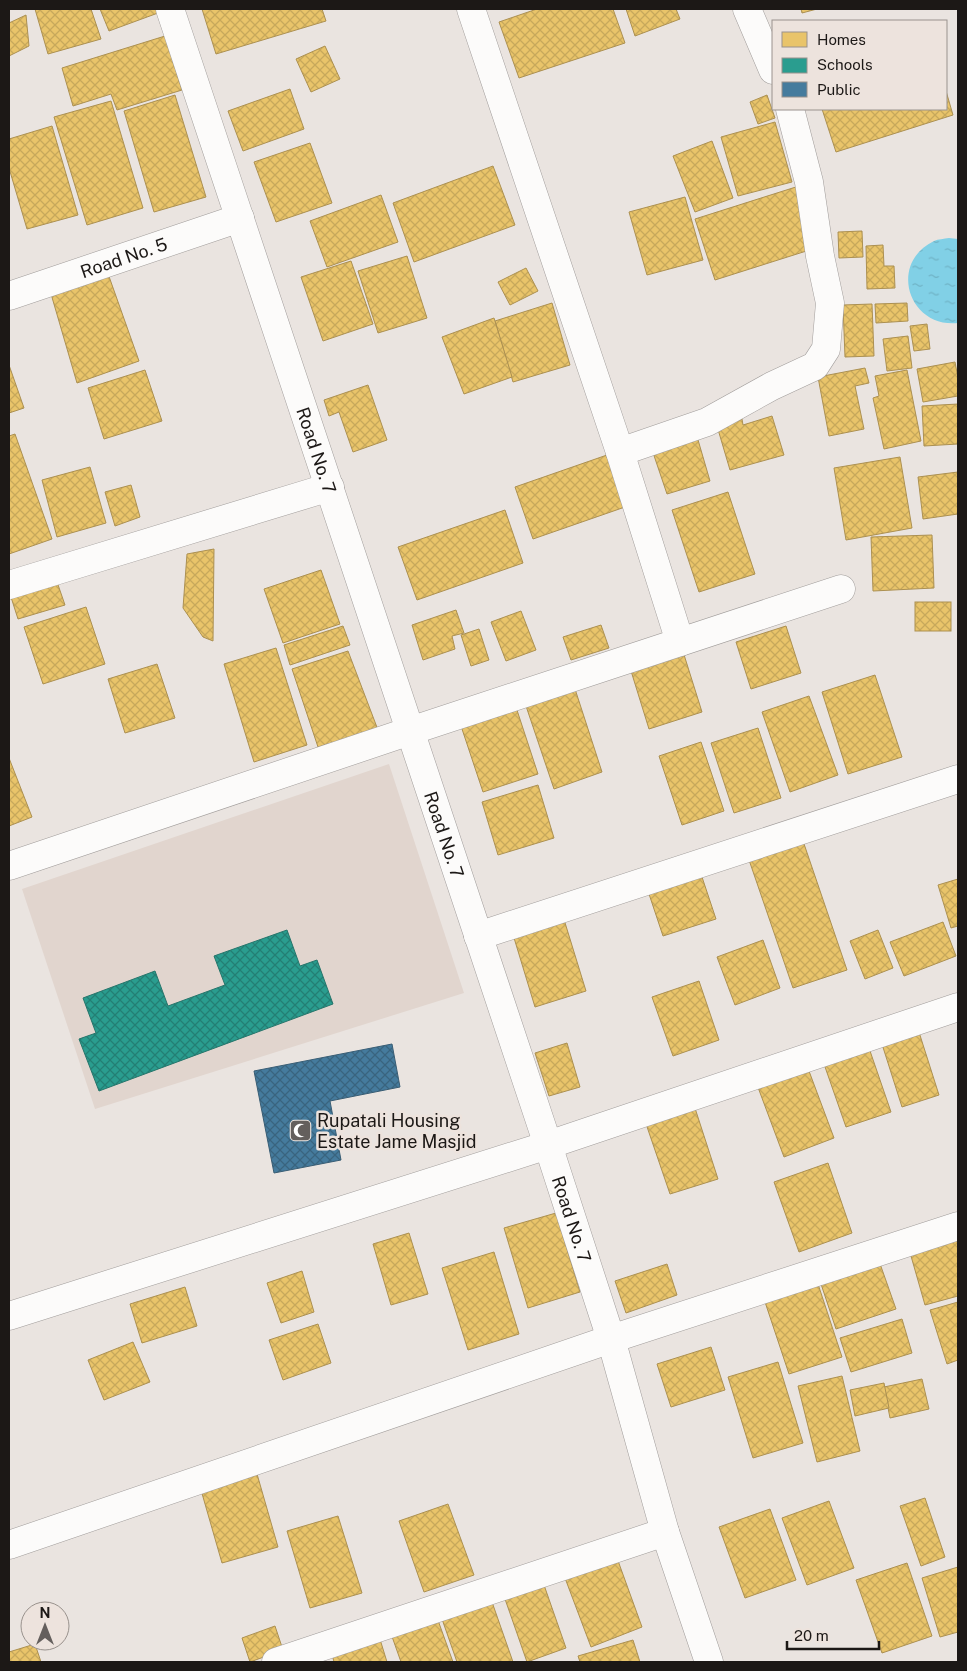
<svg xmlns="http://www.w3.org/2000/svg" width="967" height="1671" font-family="'Public Sans',sans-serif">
<defs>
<pattern id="water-ripples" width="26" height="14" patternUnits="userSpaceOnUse" patternTransform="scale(1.25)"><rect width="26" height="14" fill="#81d0e6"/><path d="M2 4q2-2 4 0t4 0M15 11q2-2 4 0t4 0" fill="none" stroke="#6fb2c5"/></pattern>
<pattern id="homes-cross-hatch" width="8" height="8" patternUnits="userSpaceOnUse" patternTransform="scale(1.25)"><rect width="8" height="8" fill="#e9c46a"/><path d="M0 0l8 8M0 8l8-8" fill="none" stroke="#c7a85b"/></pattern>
<pattern id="schools-cross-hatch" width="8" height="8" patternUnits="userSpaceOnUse" patternTransform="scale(1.25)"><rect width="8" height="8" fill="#2a9d8f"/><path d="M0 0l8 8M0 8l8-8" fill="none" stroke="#237f74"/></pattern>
<pattern id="public-cross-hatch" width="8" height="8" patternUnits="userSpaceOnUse" patternTransform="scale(1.25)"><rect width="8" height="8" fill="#457b9d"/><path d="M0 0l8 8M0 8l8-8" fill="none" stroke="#39647f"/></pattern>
</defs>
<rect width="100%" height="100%" fill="#eae4e0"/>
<!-- built -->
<polygon fill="#e1d5ce" points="389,764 464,993 95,1109 22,889"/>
<!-- water -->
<path fill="url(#water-ripples)" d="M949 238 958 239V323C908 328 888 263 934 241 938 239 944 239 949 238Z"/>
<!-- homes -->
<g fill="url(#homes-cross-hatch)" stroke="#ac9051">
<polygon points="35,9 91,9 101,39 48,54"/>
<polygon points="100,9 156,9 158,13 109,31"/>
<polygon points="202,9 322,9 326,21 216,54"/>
<polygon points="537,9 613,9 625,43 519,78 499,22"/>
<polygon points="626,9 676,9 680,19 635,36"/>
<polygon points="801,9 817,9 802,13"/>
<polygon points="26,15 29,46 9,56 9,23"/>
<polygon points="165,36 182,90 117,110 111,94 73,106 62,68"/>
<polygon points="325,46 340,79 311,92 296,59"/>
<polygon points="290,89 304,129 243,151 228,111"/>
<polygon points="946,91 953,115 836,152 822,109 946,109"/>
<polygon points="175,95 206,197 154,212 124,111"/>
<polygon points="767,95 775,118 758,124 750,102"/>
<polygon points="111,101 143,208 87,225 54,117"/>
<polygon points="775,122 792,182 738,196 721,137"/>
<polygon points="52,126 78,215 27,229 9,168 9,139"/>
<polygon points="712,141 733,198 695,212 673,156"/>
<polygon points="310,143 332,203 276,222 254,162"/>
<polygon points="493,166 515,225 414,262 393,203"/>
<polygon points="799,186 819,247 715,280 695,219"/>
<polygon points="381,195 398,242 327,267 310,221"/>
<polygon points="685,197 703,260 647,275 629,212"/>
<polygon points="862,231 863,257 839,258 838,232"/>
<polygon points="883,245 884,266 894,266 895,288 867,289 866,246"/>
<polygon points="407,256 427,318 378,333 358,271"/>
<polygon points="351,261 373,324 323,341 301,277"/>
<polygon points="106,268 139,361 77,383 49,287"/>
<polygon points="526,268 538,291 510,305 498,282"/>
<polygon points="552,303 570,365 513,382 495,321"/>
<polygon points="907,303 908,321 876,323 875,304"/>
<polygon points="872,304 874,356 845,357 843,305"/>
<polygon points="494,318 512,377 464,394 442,337"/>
<polygon points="927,324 930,349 914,351 910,326"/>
<polygon points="908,336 912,368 887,371 883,339"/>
<polygon points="955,362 958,378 958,396 923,402 917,369"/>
<polygon points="9,365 24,408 9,413"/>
<polygon points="865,368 869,383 855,386 864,429 829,436 818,377"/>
<polygon points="145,370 162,421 104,439 88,388"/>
<polygon points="907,370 921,441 884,449 873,398 879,396 875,376"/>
<polygon points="368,385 387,440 353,452 339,412 329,416 324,400"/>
<polygon points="958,404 958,444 924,446 922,406"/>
<polygon points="772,416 784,455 730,470 717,426 742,419 743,425"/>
<polygon points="645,429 696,433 710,481 667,494"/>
<polygon points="15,434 52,539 9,554 9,436"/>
<polygon points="607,455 625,507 533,539 515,487"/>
<polygon points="900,457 912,528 846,540 834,468"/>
<polygon points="90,467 106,523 57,537 42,480"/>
<polygon points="958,472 958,514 923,519 918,477"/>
<polygon points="131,485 140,517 115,526 105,492"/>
<polygon points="728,492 755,574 699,592 672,510"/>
<polygon points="505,510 523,563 417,600 398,547"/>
<polygon points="932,535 934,588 873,591 871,537"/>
<polygon points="214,549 213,641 203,637 183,608 187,554"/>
<polygon points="321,570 340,624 283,643 264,589"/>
<polygon points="56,579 65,605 18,619 10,594"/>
<rect x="915" y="602" width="36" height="29"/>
<polygon points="86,607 105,664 43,684 24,627"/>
<polygon points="456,610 464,633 452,636 455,649 423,660 412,625"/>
<polygon points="521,611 536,650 506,661 491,622"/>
<polygon points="601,625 609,648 571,660 563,637"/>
<polygon points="343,626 350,645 290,665 284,645"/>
<polygon points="786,626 801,673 751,689 736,642"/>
<polygon points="479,629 489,660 471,666 461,635"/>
<polygon points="680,642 702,712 649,729 627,658"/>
<polygon points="276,648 307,745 254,762 224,664"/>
<polygon points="348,651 378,730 318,747 292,669"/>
<polygon points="157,664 175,718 125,733 108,679"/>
<polygon points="875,675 902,757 848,774 822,692"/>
<polygon points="575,689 602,772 554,789 526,706"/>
<polygon points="512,695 538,774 483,792 457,714"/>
<polygon points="809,696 838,775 790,792 762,712"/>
<polygon points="758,728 781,798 734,813 711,743"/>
<polygon points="701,742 724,811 682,825 659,756"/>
<polygon points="9,758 32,817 9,826"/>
<polygon points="538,785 554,838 498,855 482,802"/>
<polygon points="802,838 847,970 793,988 748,857"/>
<polygon points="700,871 716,919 663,936 647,888"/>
<polygon points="958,879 958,926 951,928 938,885"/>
<polygon points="562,913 586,991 535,1007 511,928"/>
<polygon points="943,922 956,956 904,976 890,942"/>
<polygon points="878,930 893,968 865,979 850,941"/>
<polygon points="763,940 780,988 735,1005 717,957"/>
<polygon points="699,981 719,1040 673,1056 652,997"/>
<polygon points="918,1029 939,1095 902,1107 881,1041"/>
<polygon points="567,1043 580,1087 549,1096 535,1053"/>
<polygon points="869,1048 891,1112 846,1127 824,1064"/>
<polygon points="806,1063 834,1138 784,1157 756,1082"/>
<polygon points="693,1102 718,1179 670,1194 644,1118"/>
<polygon points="828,1163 852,1233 799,1252 774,1182"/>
<polygon points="556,1213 580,1292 528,1308 504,1228"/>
<polygon points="409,1233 428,1294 391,1305 373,1244"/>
<polygon points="958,1235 958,1296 925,1305 909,1249"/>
<polygon points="494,1252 519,1334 468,1350 442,1268"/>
<polygon points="878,1258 896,1309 836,1329 819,1278"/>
<polygon points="667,1264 677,1295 626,1313 615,1281"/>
<polygon points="302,1271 314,1312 281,1323 267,1283"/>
<polygon points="817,1281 842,1357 789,1374 764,1299"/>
<polygon points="185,1287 197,1326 142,1343 130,1304"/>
<polygon points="958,1302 958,1360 947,1364 930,1310"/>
<polygon points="902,1319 912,1353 851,1372 840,1338"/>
<polygon points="318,1324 331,1363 283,1380 269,1340"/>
<polygon points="133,1342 150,1382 104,1400 88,1360"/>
<polygon points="711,1347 725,1390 671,1407 657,1364"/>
<polygon points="778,1362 803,1443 753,1458 728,1377"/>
<polygon points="842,1376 860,1451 817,1462 798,1386"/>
<polygon points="922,1379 929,1409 890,1418 884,1387"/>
<polygon points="884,1383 889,1408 855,1416 850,1390"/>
<polygon points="255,1467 278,1547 222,1563 199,1483"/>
<polygon points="925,1498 945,1557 921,1566 900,1506"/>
<polygon points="829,1501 854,1568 807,1585 782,1518"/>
<polygon points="448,1504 474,1575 424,1592 399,1521"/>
<polygon points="770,1509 796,1580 745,1598 719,1527"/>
<polygon points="338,1516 362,1593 310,1608 287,1531"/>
<polygon points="617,1558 642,1627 591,1647 565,1578"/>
<polygon points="907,1563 932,1636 882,1653 856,1580"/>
<polygon points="958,1567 958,1632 940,1637 922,1578"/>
<polygon points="544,1585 566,1648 527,1662 505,1599"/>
<polygon points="492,1602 513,1662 457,1662 442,1619"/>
<polygon points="435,1612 453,1662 401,1662 389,1628"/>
<polygon points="275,1626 283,1650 250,1662 242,1638"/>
<polygon points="379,1636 387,1662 334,1662 331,1650"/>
<polygon points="633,1640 640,1662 580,1662 578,1656"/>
<polygon points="35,1644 41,1662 9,1662 9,1652"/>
</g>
<!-- schools -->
<polygon fill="url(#schools-cross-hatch)" stroke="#26756b" points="287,930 300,966 317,960 333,1004 99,1091 79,1039 96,1033 83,998 155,971 168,1006 225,985 214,956"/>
<!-- public -->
<polygon fill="url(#public-cross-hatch)" stroke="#395d74" points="392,1044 400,1087 330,1101 341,1160 274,1173 254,1071"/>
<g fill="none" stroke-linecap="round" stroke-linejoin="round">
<defs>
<g id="minor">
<path id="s1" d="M170 9 548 1145 611 1339 665 1532 709 1662"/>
<polyline points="471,9 620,452 680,642"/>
<polyline points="747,9 773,70"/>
<path id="s2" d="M9 296 240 218"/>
<polyline points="620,452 707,422 772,386 815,366 826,349 830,303 820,256 809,182 790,109"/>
<polyline points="9,585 330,487"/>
<polyline points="9,866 410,731 841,589"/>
<polyline points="478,936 958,779"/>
<polyline points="9,1316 548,1145 958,1007"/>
<polyline points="9,1545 611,1339 958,1226"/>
<polyline points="276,1662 665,1532"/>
</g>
</defs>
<!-- minor casing -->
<use href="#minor" stroke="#a19d9b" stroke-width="29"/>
<!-- minor -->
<use href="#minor" stroke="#fcfbfa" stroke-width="28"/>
</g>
<!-- icons -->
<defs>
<symbol id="mosque-square" viewBox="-11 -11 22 22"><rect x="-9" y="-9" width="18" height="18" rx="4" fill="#645f5d" stroke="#ede3dd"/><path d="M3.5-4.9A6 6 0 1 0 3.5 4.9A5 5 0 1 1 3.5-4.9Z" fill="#fff"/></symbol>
</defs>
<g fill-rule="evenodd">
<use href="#mosque-square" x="288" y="1118" width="25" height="25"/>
</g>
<g text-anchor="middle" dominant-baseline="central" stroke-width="5" stroke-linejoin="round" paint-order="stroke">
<!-- street labels -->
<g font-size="18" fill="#1c1816" stroke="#ede3dd">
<text stroke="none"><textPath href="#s2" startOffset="121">Road No. 5</textPath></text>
<text stroke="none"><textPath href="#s1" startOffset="465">Road No. 7</textPath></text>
<text stroke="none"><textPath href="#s1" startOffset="870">Road No. 7</textPath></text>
<text stroke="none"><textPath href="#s1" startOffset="1275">Road No. 7</textPath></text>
</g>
<!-- poi labels -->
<g font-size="18" fill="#1c1816" stroke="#ede3dd" text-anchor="start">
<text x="317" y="1120">Rupatali Housing<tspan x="317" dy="21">Estate Jame Masjid</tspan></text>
</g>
</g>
<!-- border -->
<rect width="967" height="1671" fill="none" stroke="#1c1816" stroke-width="20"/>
<!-- legend -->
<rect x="772" y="20" width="175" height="90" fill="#ede3dd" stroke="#99928d"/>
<rect x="782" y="32" width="25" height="15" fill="#e9c46a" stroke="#99928d"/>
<text x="817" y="45" font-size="15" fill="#1c1816">Homes</text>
<rect x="782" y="58" width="25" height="15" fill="#2a9d8f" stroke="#99928d"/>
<text x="817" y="70" font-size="15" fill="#1c1816">Schools</text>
<rect x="782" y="82" width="25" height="15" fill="#457b9d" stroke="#99928d"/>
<text x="817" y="95" font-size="15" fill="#1c1816">Public</text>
<!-- north arrow -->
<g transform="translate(45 1626)"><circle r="24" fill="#ede3dd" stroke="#99928d"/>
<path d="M0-4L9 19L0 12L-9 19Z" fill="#645f5d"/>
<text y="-8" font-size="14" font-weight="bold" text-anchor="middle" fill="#1c1816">N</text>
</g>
<!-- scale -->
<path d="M787 1641v8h92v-8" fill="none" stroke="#1c1816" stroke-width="2.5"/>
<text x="794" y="1641" font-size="15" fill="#1c1816" stroke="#ede3dd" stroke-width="4" paint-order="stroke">20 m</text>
</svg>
